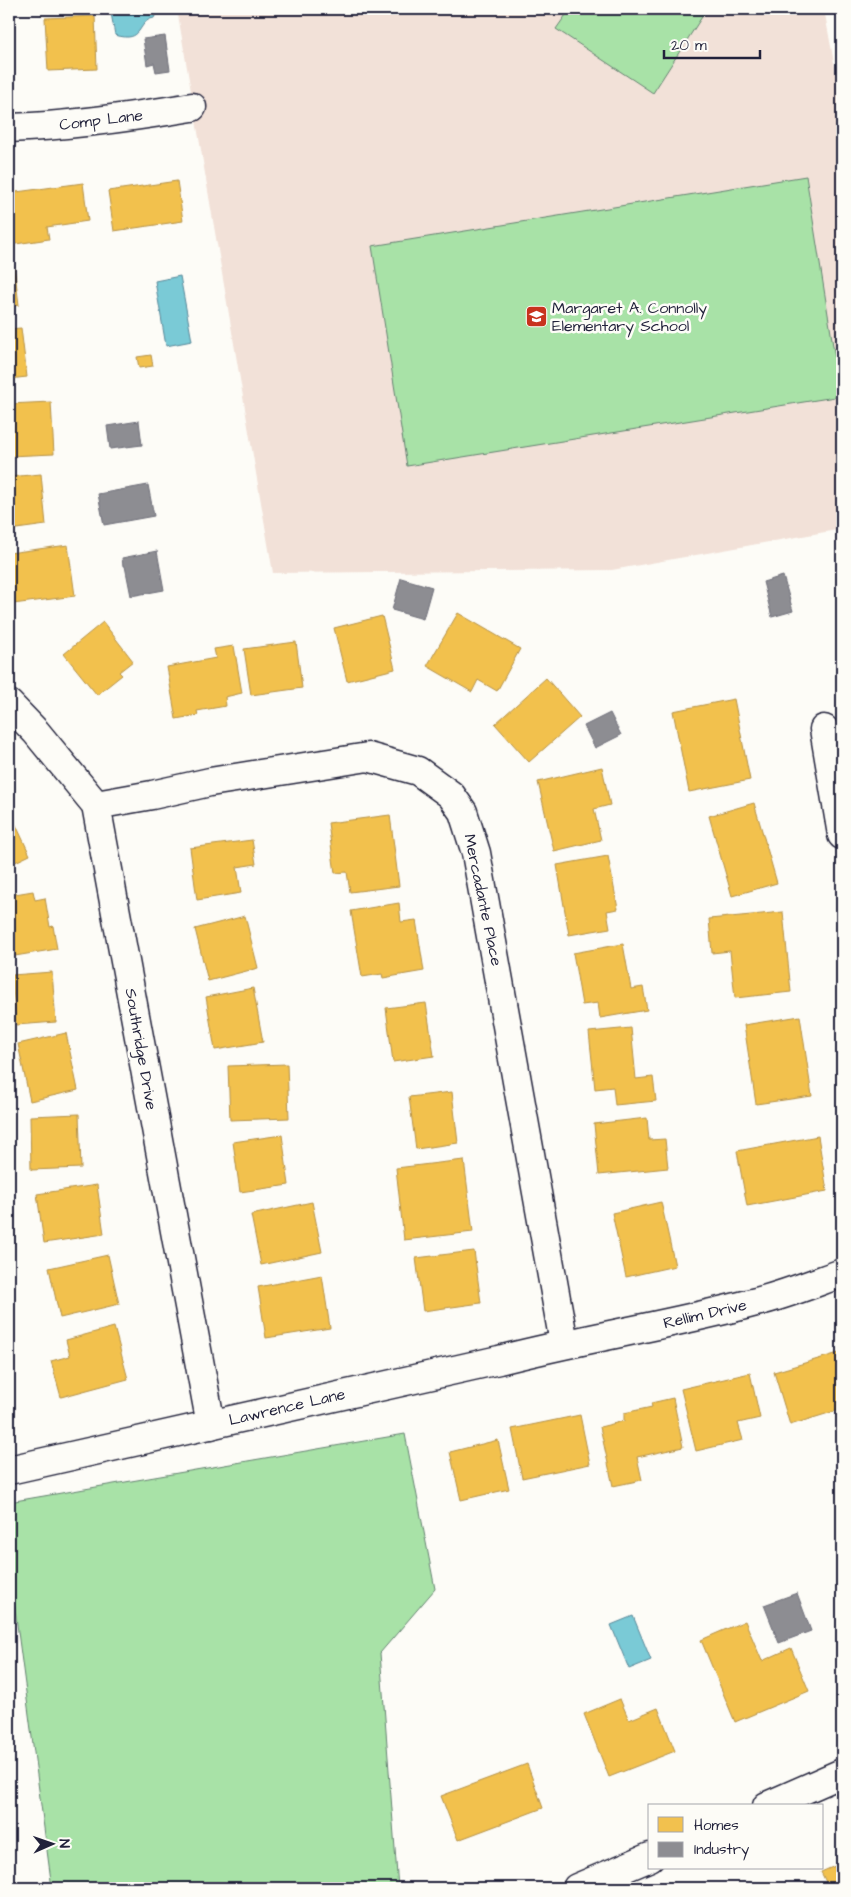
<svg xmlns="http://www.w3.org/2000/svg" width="851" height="1897" font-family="'Architects Daughter',sans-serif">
<rect width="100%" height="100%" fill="#fdfcf7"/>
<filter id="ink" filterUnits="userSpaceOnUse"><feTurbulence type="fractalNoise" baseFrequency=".02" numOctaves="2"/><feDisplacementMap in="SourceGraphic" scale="10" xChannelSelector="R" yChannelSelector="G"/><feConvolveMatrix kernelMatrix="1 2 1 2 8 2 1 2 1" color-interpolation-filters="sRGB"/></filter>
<g filter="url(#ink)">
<!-- built -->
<polygon fill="#f2e1d8" points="177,9 824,9 842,106 842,529 612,570 273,573"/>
<!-- green -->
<g fill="#a8e2a7" stroke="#658271">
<polygon points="570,9 707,9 653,93 556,29"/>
<polygon points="806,176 841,396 407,466 372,246"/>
<polygon points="405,1434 435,1589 380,1653 398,1888 52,1888 9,1564 9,1502"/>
</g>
<!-- water -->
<g fill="#7acad6" stroke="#578798">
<path d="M133 9H153L155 16 154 18C136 21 145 44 115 35L111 13Z"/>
<polygon points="180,276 192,341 166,346 155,281"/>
<polygon points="633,1616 651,1660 629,1669 611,1625"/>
</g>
<!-- homes -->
<g fill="#f2c14e" stroke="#b49148">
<polygon points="95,16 97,69 48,71 45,18"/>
<polygon points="177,181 183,221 114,231 108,191"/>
<polygon points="83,183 88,221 47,227 49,239 9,245 9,193"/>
<polygon points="14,265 19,305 9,307 9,266"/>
<polygon points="21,328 27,377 9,379 9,329"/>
<polygon points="151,355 153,366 139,368 137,357"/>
<polygon points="51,402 54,454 9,456 9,404"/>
<polygon points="41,474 46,525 9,530 9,477"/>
<polygon points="68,545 75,596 13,604 9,571 9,553"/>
<polygon points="458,613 520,649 497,691 478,680 472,692 427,666"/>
<polygon points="382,616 395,669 347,681 334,628"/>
<polygon points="103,622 133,661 119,672 122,675 97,695 64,654"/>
<polygon points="296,642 302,688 251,695 244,649"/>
<polygon points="234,646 242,693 225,697 226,706 197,711 198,715 176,719 167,667 216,658 214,649"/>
<polygon points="546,678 580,717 529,762 495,724"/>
<polygon points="734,699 750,780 689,792 673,711"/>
<polygon points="602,767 610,805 594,809 601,840 554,851 538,782"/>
<polygon points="754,803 777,883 732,896 709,816"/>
<polygon points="9,810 30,855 9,865"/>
<polygon points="390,815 399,886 350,892 347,872 335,873 328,823"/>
<polygon points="252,840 256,864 237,867 241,893 197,900 190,848"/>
<polygon points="608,856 618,909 607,911 610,928 569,935 557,865"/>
<polygon points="33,891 35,900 45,898 50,927 53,926 57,949 9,957 9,895"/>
<polygon points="399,903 401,922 416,920 424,971 383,978 382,974 362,977 351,911"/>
<polygon points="783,912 791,992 735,998 730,951 712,953 709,919"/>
<polygon points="245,916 258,968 208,981 195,929"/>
<polygon points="623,944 631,989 643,987 647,1010 600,1018 598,1003 582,1005 573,953"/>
<polygon points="52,972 56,1022 16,1025 12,975"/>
<polygon points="253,988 263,1042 215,1050 206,997"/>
<polygon points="426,1003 434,1056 393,1062 386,1008"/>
<polygon points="800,1016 812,1096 756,1104 744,1025"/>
<polygon points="631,1028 636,1079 653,1077 656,1101 615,1105 613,1087 595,1089 589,1032"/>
<polygon points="66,1033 78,1090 30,1101 18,1044"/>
<polygon points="287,1064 289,1118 230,1120 228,1066"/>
<polygon points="452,1092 458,1143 416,1149 409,1097"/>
<polygon points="79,1114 81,1168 31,1170 30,1116"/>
<polygon points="647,1118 649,1140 665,1139 668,1168 599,1175 594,1124"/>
<polygon points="282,1135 289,1185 240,1192 233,1142"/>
<polygon points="818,1136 827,1191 747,1206 737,1151"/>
<polygon points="464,1160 473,1232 404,1240 396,1168"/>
<polygon points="97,1185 104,1234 44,1243 37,1194"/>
<polygon points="312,1202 322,1252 261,1265 251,1215"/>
<polygon points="661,1202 675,1266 626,1277 612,1213"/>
<polygon points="474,1251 481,1303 423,1311 416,1258"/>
<polygon points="108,1255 119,1304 60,1318 49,1268"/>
<polygon points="322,1275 330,1328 266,1338 258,1287"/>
<polygon points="114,1327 128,1379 61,1397 51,1361 70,1356 66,1340"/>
<polygon points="842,1352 842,1409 790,1425 774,1372"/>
<polygon points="750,1373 760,1418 738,1423 743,1440 696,1451 681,1389"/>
<polygon points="673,1398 683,1447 637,1457 642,1480 613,1486 600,1427 624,1421 624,1413 652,1407 651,1403"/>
<polygon points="580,1415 590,1464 522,1478 512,1429"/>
<polygon points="498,1440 509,1489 461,1500 450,1452"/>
<polygon points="745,1621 762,1661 791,1648 809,1691 735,1722 701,1640"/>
<polygon points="620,1699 629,1720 658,1708 675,1751 609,1777 584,1714"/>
<polygon points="527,1764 543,1808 458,1840 441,1796"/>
<polygon points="842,1863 842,1888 829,1888 821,1872"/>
</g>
<!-- industry -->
<g fill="#8d8d92" stroke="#6d6d78">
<polygon points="165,36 170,70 156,72 154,63 147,65 143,39"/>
<polygon points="139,421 142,445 110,449 107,426"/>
<polygon points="148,485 154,516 104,525 98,494"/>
<polygon points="157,551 164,590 131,596 125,566 123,566 122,558"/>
<polygon points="783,576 793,611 772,617 763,582"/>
<polygon points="401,578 432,587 423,619 392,610"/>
<polygon points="610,713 621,735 595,748 584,726"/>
<polygon points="797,1593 811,1631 779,1643 764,1605"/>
</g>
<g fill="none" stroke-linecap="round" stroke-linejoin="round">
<defs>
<g id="street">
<path d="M9 128C70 126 132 117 192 107"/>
<polyline points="9,704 36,732 96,805 211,1425"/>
<polyline points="824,729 842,835"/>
<polyline points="96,805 152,795 210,782 368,757 418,771 451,795 463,812 476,853 564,1343"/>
<path d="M9 1470 499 1360C584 1338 671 1325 756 1302 785 1295 814 1283 842 1273"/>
<polyline points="767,1806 842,1773"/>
<polyline points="577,1888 650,1857"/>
</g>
</defs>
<!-- street casing -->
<use href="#street" stroke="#22223b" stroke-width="31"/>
<!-- street -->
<use href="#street" stroke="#fdfcf7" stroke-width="28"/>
</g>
</g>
<!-- icons -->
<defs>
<symbol id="school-square" viewBox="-11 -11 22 22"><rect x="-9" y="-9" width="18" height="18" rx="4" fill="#c8321e" stroke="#fdfcf7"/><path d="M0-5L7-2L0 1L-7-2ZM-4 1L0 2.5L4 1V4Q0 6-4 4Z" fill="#fff"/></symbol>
</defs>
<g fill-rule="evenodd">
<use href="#school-square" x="524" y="304" width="25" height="25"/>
</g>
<g text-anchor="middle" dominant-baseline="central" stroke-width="5" stroke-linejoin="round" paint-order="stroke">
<!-- street labels -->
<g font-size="16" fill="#22223b" stroke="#fdfcf7">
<text transform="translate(101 120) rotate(-7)">Comp Lane</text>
<text transform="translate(483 900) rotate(78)">Mercadante Place</text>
<text transform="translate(141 1049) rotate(80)">Southridge Drive</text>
<text transform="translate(705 1314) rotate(-13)">Rellim Drive</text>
<text transform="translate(287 1407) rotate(-13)">Lawrence Lane</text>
</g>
<!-- poi labels -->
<g font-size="16" fill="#22223b" stroke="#fdfcf7" text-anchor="start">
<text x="552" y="308">Margaret A. Connolly<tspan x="552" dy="18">Elementary School</tspan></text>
</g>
</g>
<!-- margin -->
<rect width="851" height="1897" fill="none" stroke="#fdfcf7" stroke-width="30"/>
<rect x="15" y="15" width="821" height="1867" fill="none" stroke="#22223b" stroke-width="2" filter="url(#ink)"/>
<!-- legend -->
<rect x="648" y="1804" width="175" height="65" fill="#fdfcf7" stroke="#a5a5ac"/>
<rect x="658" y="1817" width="25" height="15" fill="#f2c14e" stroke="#a5a5ac"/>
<text x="694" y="1830" font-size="15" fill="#22223b">Homes</text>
<rect x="658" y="1842" width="25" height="15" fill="#8d8d92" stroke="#a5a5ac"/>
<text x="694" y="1854" font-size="15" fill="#22223b">Industry</text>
<!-- north arrow -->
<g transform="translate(52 1844) rotate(88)" stroke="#fdfcf7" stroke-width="4" paint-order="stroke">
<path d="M0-4L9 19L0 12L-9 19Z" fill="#22223b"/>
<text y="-8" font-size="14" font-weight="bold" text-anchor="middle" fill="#22223b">N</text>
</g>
<!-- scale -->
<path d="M664 50v8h96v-8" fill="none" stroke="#22223b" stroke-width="2.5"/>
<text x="671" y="50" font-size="15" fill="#22223b" stroke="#fdfcf7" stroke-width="4" paint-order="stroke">20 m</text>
</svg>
